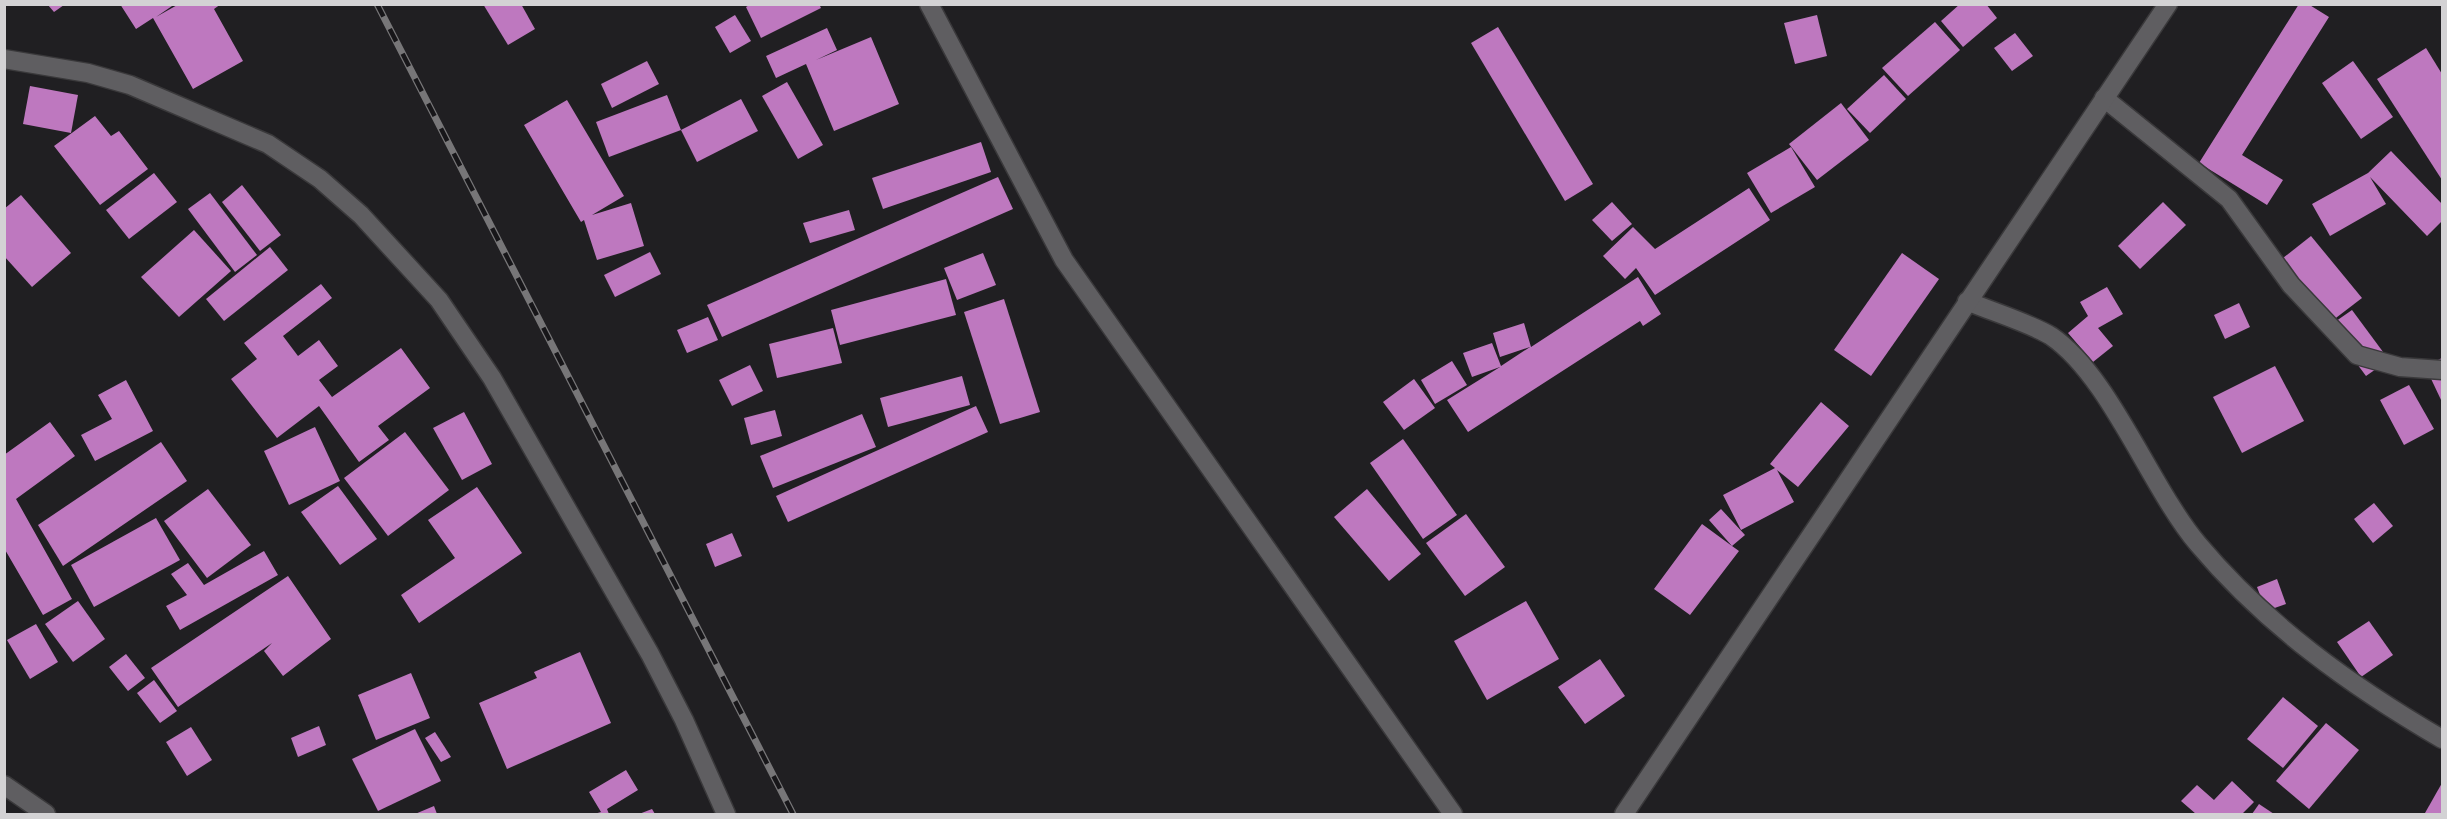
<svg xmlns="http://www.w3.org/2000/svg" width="2447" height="819" font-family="Raleway,sans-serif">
<rect width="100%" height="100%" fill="#201f22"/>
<!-- building -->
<g fill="#be78bf">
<polygon points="120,4 175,4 156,17 179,4 221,4 214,9 243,61 193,89 153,18 136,29"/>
<polygon points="483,4 521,4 535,29 508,45"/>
<polygon points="751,4 819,4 821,8 761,38 746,7"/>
<polygon points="1960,4 1986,4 1997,18 1963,47 1941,21"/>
<polygon points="2299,4 2308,4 2329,17 2242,155 2283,180 2267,205 2199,163"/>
<polygon points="48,5 64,5 54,12"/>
<polygon points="735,15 751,41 730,53 715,27"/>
<polygon points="1817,15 1827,56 1795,64 1784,23"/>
<polygon points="1935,22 1960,50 1908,96 1882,68"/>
<polygon points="1498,27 1593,184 1565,201 1471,43"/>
<polygon points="827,28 837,50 816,60 871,37 899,104 834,131 806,64 776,78 766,56"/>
<polygon points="2015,33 2033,56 2012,71 1994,48"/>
<polygon points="2426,48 2442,74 2442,180 2377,79"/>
<polygon points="647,61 659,84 612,108 601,84"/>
<polygon points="2353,61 2393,117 2361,139 2322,83"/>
<polygon points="1884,75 1906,99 1870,133 1847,109"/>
<polygon points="787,82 823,145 798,159 762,96"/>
<polygon points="30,86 78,95 71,133 23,124"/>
<polygon points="667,95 681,130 609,157 596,122"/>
<polygon points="741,99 758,131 697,162 681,130"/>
<polygon points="567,100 624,196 592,215 631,203 644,246 597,260 584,220 581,222 524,125"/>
<polygon points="1841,103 1869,140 1817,180 1789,144"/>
<polygon points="95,116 111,136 119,131 148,169 100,205 54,146"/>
<polygon points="981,142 991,172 883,209 872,178"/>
<polygon points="1791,147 1815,187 1771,213 1747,173"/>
<polygon points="2391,151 2442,204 2442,221 2427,236 2370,177 2386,204 2330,236 2312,204 2368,173"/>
<polygon points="154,173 177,202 129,239 106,210"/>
<polygon points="998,177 1013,209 722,337 707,305"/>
<polygon points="242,185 281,235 260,251 222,202"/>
<polygon points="1749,188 1770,220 1655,295 1636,268 1625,279 1603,256 1633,227 1655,249"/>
<polygon points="210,193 257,255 235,272 188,209"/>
<polygon points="21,195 71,253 32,287 4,256 4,209"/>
<polygon points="1612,202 1632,224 1612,241 1592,220"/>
<polygon points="2163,202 2186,225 2140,269 2118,246"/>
<polygon points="849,210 855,230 810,243 803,223"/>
<polygon points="194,230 231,271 179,317 141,277"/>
<polygon points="2311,236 2362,298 2328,324 2278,262"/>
<polygon points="270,247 288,270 224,321 206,299"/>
<polygon points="650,252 661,274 615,297 604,275"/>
<polygon points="983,253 996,285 957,300 944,268"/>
<polygon points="1902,253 1939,279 1871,376 1834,350"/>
<polygon points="1638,277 1661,314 1643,326 1640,321 1468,432 1447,400 1500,367 1472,377 1463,353 1492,343 1501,366 1530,347 1500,357 1493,333 1524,323 1531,347"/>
<polygon points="946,279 956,315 840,345 831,310"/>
<polygon points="321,284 332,298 283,336 298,356 319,340 338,366 319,380 332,397 401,348 430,388 378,426 389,440 359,462 319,406 277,438 231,379 257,359 244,343"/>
<polygon points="2107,287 2123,314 2098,328 2113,346 2093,362 2068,333 2088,316 2080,302"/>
<polygon points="1004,299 1040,412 1000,424 964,312"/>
<polygon points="2239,303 2250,327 2225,339 2214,315"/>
<polygon points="2352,310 2389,360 2366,376 2329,326"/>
<polygon points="708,317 718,340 687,353 677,330"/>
<polygon points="833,328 842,363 777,378 769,344"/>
<polygon points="2442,358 2442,402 2425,366"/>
<polygon points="1452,361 1467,385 1435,404 1421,380"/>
<polygon points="750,365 763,391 732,406 719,380"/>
<polygon points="2275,366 2304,421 2242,453 2213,397"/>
<polygon points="962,376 970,405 888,427 880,398"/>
<polygon points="1414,379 1435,408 1404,430 1383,402"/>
<polygon points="126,380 153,431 95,461 81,435 112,419 98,395"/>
<polygon points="2409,385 2434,429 2404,445 2380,400"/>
<polygon points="1821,402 1849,426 1798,487 1777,470 1794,502 1741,530 1723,495 1775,468 1770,464"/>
<polygon points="976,406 988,432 788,522 776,496"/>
<polygon points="775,410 782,436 751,445 744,418"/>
<polygon points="464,412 492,464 462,480 433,428"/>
<polygon points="862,414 876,447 773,488 760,456"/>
<polygon points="50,422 75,456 16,499 72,599 43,615 4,548 4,455"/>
<polygon points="315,427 340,481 289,505 264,451"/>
<polygon points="405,432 449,490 388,536 344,478"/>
<polygon points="1403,439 1457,515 1423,539 1370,463"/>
<polygon points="161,442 187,481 63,566 38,525"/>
<polygon points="338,486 377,539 340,565 301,512"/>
<polygon points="477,487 522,553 419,623 401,595 455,558 428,520"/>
<polygon points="208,489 251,545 207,578 164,521"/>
<polygon points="1367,489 1421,554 1389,581 1334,517"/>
<polygon points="2374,503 2393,526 2373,543 2354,519"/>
<polygon points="1721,509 1745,535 1732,546 1739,551 1690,615 1654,589 1702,524 1732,546 1709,520"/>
<polygon points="1466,514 1505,567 1465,596 1426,543"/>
<polygon points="156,518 180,560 94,607 71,565"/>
<polygon points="732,533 742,556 715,567 706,544"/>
<polygon points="264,551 278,575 180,630 166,606 187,595 171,574 188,563 204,585"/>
<polygon points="288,576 331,639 283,676 264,651 272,643 178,707 151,668"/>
<polygon points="2277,579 2286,604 2266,611 2257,587"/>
<polygon points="78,601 105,639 73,662 45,624"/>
<polygon points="1526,601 1559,659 1487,700 1454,641"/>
<polygon points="2369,621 2393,655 2361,677 2337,642"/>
<polygon points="36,624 58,662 30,679 7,640"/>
<polygon points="580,652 611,723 507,769 479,703 537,678 534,672"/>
<polygon points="126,654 145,678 128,691 109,667"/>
<polygon points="1600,659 1625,696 1585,724 1558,687"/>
<polygon points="411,673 430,718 376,740 358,695"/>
<polygon points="154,680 177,711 160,723 137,693"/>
<polygon points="2283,697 2318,726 2283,768 2247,739"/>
<polygon points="2326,723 2359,750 2309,809 2276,781"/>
<polygon points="319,726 326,745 298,757 291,738"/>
<polygon points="191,727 212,760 187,776 166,742"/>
<polygon points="415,729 441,781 378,811 352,759"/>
<polygon points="435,732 451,757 441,762 425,738"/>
<polygon points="626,770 638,790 607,809 609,814 594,814 601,812 589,792"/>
<polygon points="2232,781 2254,802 2242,814 2196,814 2181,801 2197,785 2214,800"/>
<polygon points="2442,783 2442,814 2428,814 2425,813"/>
<polygon points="2259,804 2274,814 2252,814"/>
<polygon points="434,806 437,814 415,814"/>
<polygon points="652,809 655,814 639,814"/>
</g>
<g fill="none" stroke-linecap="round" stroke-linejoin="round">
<defs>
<g id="street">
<polyline points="929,4 1064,260 1453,814"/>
<polyline points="4,59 88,73 130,85 268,144 320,179 361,215 439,300 492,378 650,654 684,720 726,814"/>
<polyline points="2104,98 2229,199 2291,285 2357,355 2400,367 2442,370"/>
<path d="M1967 301C1990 311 2032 324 2051 336 2110 376 2150 487 2198 544 2266 625 2351 686 2442 739"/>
<polyline points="4,785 46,814"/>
</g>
<polyline id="secondary" points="1624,814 2168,4"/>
</defs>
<!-- street casing -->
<use href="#street" stroke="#3a393b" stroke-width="21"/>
<!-- secondary casing -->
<use href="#secondary" stroke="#3a393b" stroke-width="21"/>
<!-- street -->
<use href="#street" stroke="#5f5e61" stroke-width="18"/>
<!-- secondary -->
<use href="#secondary" stroke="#5f5e61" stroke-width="18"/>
<defs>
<polyline id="rail" points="377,4 793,814"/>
</defs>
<!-- rail casing -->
<use href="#rail" stroke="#777678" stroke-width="7"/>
<!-- rail -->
<use href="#rail" stroke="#171619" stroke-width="4.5" stroke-dasharray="14" stroke-linecap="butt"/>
</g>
<!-- border -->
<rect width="2447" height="819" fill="none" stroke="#d3d2d4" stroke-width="12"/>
</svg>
